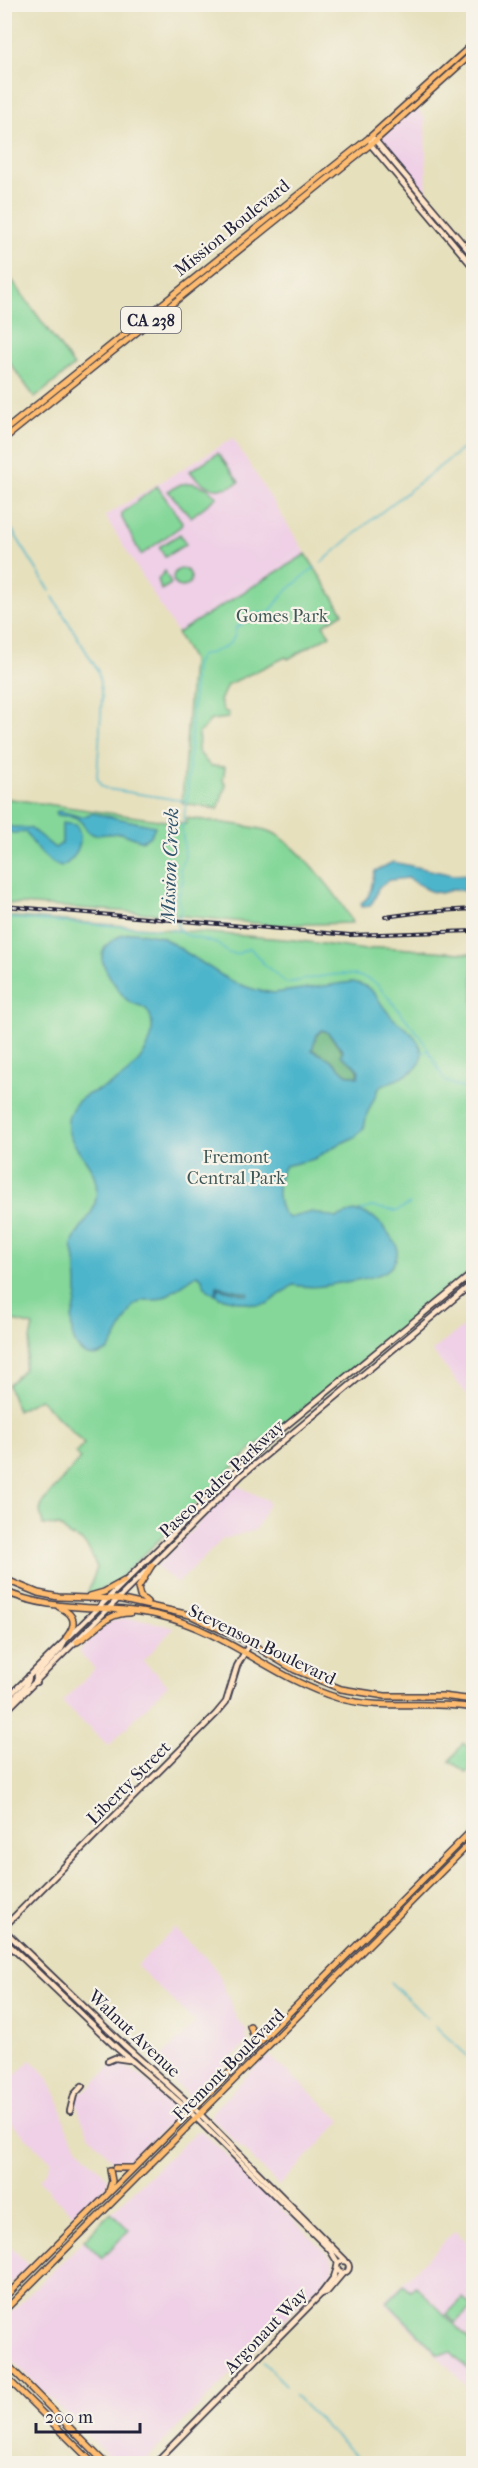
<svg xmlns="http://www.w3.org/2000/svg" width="478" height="2468" font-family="'IM FELL French Canon',serif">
<rect width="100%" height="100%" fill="#f7f3e8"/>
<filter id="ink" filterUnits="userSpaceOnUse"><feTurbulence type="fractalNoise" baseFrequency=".0167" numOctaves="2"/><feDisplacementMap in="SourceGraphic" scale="12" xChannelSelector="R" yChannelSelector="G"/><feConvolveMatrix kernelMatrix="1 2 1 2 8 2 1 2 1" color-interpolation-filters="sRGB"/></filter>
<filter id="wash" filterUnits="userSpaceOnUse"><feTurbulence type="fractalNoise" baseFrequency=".008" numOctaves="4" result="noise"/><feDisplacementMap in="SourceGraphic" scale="24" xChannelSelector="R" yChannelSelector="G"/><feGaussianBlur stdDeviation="1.35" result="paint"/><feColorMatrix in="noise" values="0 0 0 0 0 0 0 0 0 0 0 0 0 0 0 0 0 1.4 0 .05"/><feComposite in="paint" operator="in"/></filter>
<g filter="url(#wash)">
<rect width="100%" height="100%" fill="#e6e0bd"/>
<!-- built -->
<g fill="#efd0e6">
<polygon points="415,104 425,119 427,201 376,140"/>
<polygon points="233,438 306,554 177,633 105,516"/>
<polygon points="473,1319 473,1402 432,1351"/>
<polygon points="236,1485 267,1500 269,1503 256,1530 223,1539 178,1583 156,1567"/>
<polygon points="125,1619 146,1620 174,1628 143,1661 168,1685 108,1746 62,1702 95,1669 78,1652 105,1626 112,1621"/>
<polygon points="174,1928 211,1963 219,1975 237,2019 249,2033 246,2036 248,2042 193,2096 187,2094 154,2064 196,2023 137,1966"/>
<polygon points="4,2034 15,2044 13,2053 15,2055 5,2065"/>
<polygon points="270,2056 342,2121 279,2186 211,2117 212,2112 264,2058"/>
<polygon points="31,2060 47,2076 59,2101 66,2127 78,2147 108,2178 107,2187 76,2216 48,2192 50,2190 39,2180 46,2173 51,2161 5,2117 5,2085"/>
<polygon points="120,2061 148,2082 175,2108 177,2113 175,2118 124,2166 116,2164 89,2134 81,2118 76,2101 80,2093 92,2086 111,2066"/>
<polygon points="197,2131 203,2132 328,2254 333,2263 332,2272 143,2463 115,2463 5,2353 4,2319 84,2240 102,2257 129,2230 111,2212"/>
<polygon points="455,2231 473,2247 473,2392 384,2302"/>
<polygon points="5,2241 26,2262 28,2267 5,2290"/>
</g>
<!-- green -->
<g fill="#84d799" stroke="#537c6a" stroke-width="1.5">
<polygon points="4,269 74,366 35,398 5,356"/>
<path d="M218 453 239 482C221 494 202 488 190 471Z"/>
<polygon points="193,483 207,488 217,497 191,517 168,491 181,484"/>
<polygon points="157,486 182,522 181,526 141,555 122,518 122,513"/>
<polygon points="180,534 186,544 165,557 159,547"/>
<polygon points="306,554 343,613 323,625 330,635 288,659 286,657 227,685 220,701 224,711 229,713 228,718 211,720 199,733 198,751 210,766 225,767 223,780 226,785 218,809 182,803 192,660 177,633"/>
<circle cx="182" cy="578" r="9"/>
<polygon points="165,571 171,584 161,590 158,579"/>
<path d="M4 798 186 824 187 818C213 822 245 824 269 831 291 838 345 901 352 923L274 925 174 915 5 903Z"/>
<path d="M5 916 294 940 365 950 383 947 473 954V1269L342 1379 253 1448 114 1584 93 1593 87 1594 97 1568C91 1553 87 1539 69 1536L60 1526 43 1525 40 1511 43 1502 80 1459 76 1453 84 1444 40 1399 17 1411 8 1385 24 1369 33 1326 5 1319Z"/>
<polygon points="463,1743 473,1751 473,1764 467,1773 450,1761"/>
<polygon points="111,2212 129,2230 102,2258 84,2240"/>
<polygon points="404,2285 410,2291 415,2286 419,2289 473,2343 473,2367 471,2370 469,2370 451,2352 438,2354 387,2302"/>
<polygon points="463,2298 472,2307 455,2323 447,2314"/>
</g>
<!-- forest -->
<path fill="#6bb881" stroke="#466d5e" stroke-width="1.5" d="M321 1030 327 1032 342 1050 341 1055C349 1060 361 1065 358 1077L346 1074 330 1059 312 1050 316 1036Z"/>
<!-- water -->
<g fill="#4db5cb" stroke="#386c83" stroke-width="1.5" fill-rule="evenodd">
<polygon points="59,811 82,817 92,813 155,826 151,836 142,841 121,833 95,835 88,832 82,823 75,817 57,815 56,812"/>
<path d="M62 823 76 825C86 840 76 860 61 867 46 862 33 845 26 832L13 833 5 830V824L11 827 30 828 55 848 62 843Z"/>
<path d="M393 862 453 875 473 874V893L455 889 441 893 430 891 408 878 390 880 378 888 375 898 370 906 362 907 361 903C374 895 370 885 375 871Z"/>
<path d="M135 932 162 937 232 982 256 990 274 993 352 982C377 986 376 1001 392 1017 399 1024 407 1028 413 1035 439 1066 404 1077 380 1086L367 1114 364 1128 355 1137 335 1146 314 1159 285 1166C276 1178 274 1210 289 1218L312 1212 336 1218 355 1211 358 1213 359 1211 373 1217 382 1225 397 1245C401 1280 361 1278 339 1283 320 1287 312 1288 293 1285L267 1304 257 1305 219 1297 216 1294 218 1288 247 1295 248 1293 217 1286 215 1294C207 1292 204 1286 202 1279L197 1275 166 1296 156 1300H144L134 1305 109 1350C83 1366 69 1344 72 1319 74 1310 77 1302 77 1292 77 1275 76 1261 72 1245 80 1220 100 1216 96 1183 92 1155 55 1140 72 1109 81 1093 98 1092 113 1083 132 1073 154 1048 152 1025 152 1019 149 1012 145 1008 139 1004 131 1005 125 998 118 990 107 974 103 963 97 945 121 933 135 932ZM322 1030 327 1032 343 1050 341 1055C348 1063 351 1059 359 1071L358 1077 346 1074 330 1059 312 1050 316 1036Z"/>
</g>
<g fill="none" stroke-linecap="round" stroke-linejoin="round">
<!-- stream -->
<g stroke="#4db5cb" stroke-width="1.5">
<polyline points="4,517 50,591"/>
<polyline points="321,563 370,521 474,440"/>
<path d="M315 567 284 593 269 613 249 614 242 625 236 627C236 648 216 651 200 656L195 665 187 799 182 829 185 856 180 869 183 880 178 898 181 909 177 926 183 934 218 944 228 953 237 954 250 948 265 965 286 983C316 979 349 965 377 984L421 1037 445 1081 462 1088 474 1087"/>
<polyline points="53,597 98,671 102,697 97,777 101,786 107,789 186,801"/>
<polyline points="4,918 160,929"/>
<polyline points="169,930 180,931"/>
<polyline points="421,1053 427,1051"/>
<polyline points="361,1211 371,1207 397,1211 410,1204"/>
<polyline points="390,1982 427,2018"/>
<polyline points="435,2026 474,2062"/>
<polyline points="263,2362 286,2385"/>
<polyline points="294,2395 364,2464"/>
</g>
</g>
</g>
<g filter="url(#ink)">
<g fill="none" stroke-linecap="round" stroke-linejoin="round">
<defs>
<g id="secondary">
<polyline points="370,137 371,145 474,268"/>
<polyline points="374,139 474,257"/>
<polyline points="36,1682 36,1675 61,1649 64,1643"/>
<polyline points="4,1701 265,1443 474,1272"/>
<path d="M8 1710C10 1695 29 1690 29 1676"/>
<polyline points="4,1713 242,1475 474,1282"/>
<polyline points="4,1927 216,1714 226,1702 237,1666 250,1643"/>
<polyline points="4,1930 123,2044 194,2108 345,2260"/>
<polyline points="4,1940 118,2049 185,2107 330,2250 338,2263"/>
<polyline points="108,2061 115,2058 129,2060"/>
<polyline points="70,2111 74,2095 82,2086"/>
<circle cx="343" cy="2267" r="6"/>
<polyline points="321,2294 327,2292 343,2273"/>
<polyline points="154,2464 321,2294 334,2277 337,2268"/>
</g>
<g id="primary">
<polyline points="4,431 370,137 474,43"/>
<polyline points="4,439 376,140 474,52"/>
<polyline points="4,1579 38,1593 58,1597 118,1599 190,1615 248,1642 295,1670 341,1689 385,1696 442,1696 474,1700"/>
<path d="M4 1591C54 1614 109 1603 161 1616 226 1631 274 1679 338 1698 383 1711 428 1700 474 1708"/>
<polyline points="90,1596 104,1592 124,1581"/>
<polyline points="147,1602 140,1596 138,1588 152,1565"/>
<path d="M59 1607C76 1615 77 1624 66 1638"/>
<path d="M77 1642C96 1631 105 1613 130 1613"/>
<polyline points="250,2026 254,2038 254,2048"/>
<polyline points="115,2168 133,2168"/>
<polyline points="109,2191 112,2181 110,2170"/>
<polyline points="4,2298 474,1828"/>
<polyline points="4,2311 474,1839"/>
<polyline points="4,2361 106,2464"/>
<polyline points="4,2375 94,2464"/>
</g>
</defs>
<!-- secondary casing -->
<use href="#secondary" stroke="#3f3e4e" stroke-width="8"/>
<!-- primary casing -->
<use href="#primary" stroke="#3f3e4e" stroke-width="8"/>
<!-- secondary -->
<use href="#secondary" stroke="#ffe4c6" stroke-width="4.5"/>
<!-- primary -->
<use href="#primary" stroke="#febc70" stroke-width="5"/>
<defs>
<g id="rail">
<polyline points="4,906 350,935 474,931"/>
<polyline points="385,917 422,912 474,909"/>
</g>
</defs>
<!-- rail casing -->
<use href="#rail" stroke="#22223b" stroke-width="4"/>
<!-- rail -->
<use href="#rail" stroke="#f7f3e8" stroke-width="1.5" stroke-dasharray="4.5" stroke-linecap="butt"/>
</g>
</g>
<g text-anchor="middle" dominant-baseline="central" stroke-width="4.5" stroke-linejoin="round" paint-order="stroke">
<!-- shield labels -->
<rect fill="#f7f3e8" stroke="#62616f" stroke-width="1.5" x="121" y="307" width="60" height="26" rx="4.5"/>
<g font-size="16" font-weight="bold" fill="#22223b">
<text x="151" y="320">CA 238</text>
</g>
<!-- street labels -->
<g font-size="18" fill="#22223b" stroke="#f7f3e8">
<text transform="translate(232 228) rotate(-39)">Mission Boulevard</text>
<text transform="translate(222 1479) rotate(-43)">Paseo Padre Parkway</text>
<text transform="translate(262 1645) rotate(26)">Stevenson Boulevard</text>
<text transform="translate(129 1783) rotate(-45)">Liberty Street</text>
<text transform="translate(134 2034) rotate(43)">Walnut Avenue</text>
<text transform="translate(229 2065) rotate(-45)">Fremont Boulevard</text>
<text transform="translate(266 2331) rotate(-46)">Argonaut Way</text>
</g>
<!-- park labels -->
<g font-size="18" fill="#3f5857" stroke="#f7f3e8">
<text x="282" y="616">Gomes Park</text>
<text x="236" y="1157">Fremont<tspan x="236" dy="21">Central Park</tspan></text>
</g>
<!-- water labels -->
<g font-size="20" font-style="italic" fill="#31556d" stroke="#f7f3e8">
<text transform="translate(170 865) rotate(-88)">Mission Creek</text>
</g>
</g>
<!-- margin -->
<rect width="478" height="2468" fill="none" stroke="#f7f3e8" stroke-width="24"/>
<!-- scale -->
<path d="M36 2423v9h104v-9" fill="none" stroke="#22223b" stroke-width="3"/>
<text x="45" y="2423" font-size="18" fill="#22223b" stroke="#f7f3e8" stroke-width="4.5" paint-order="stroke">200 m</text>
</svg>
